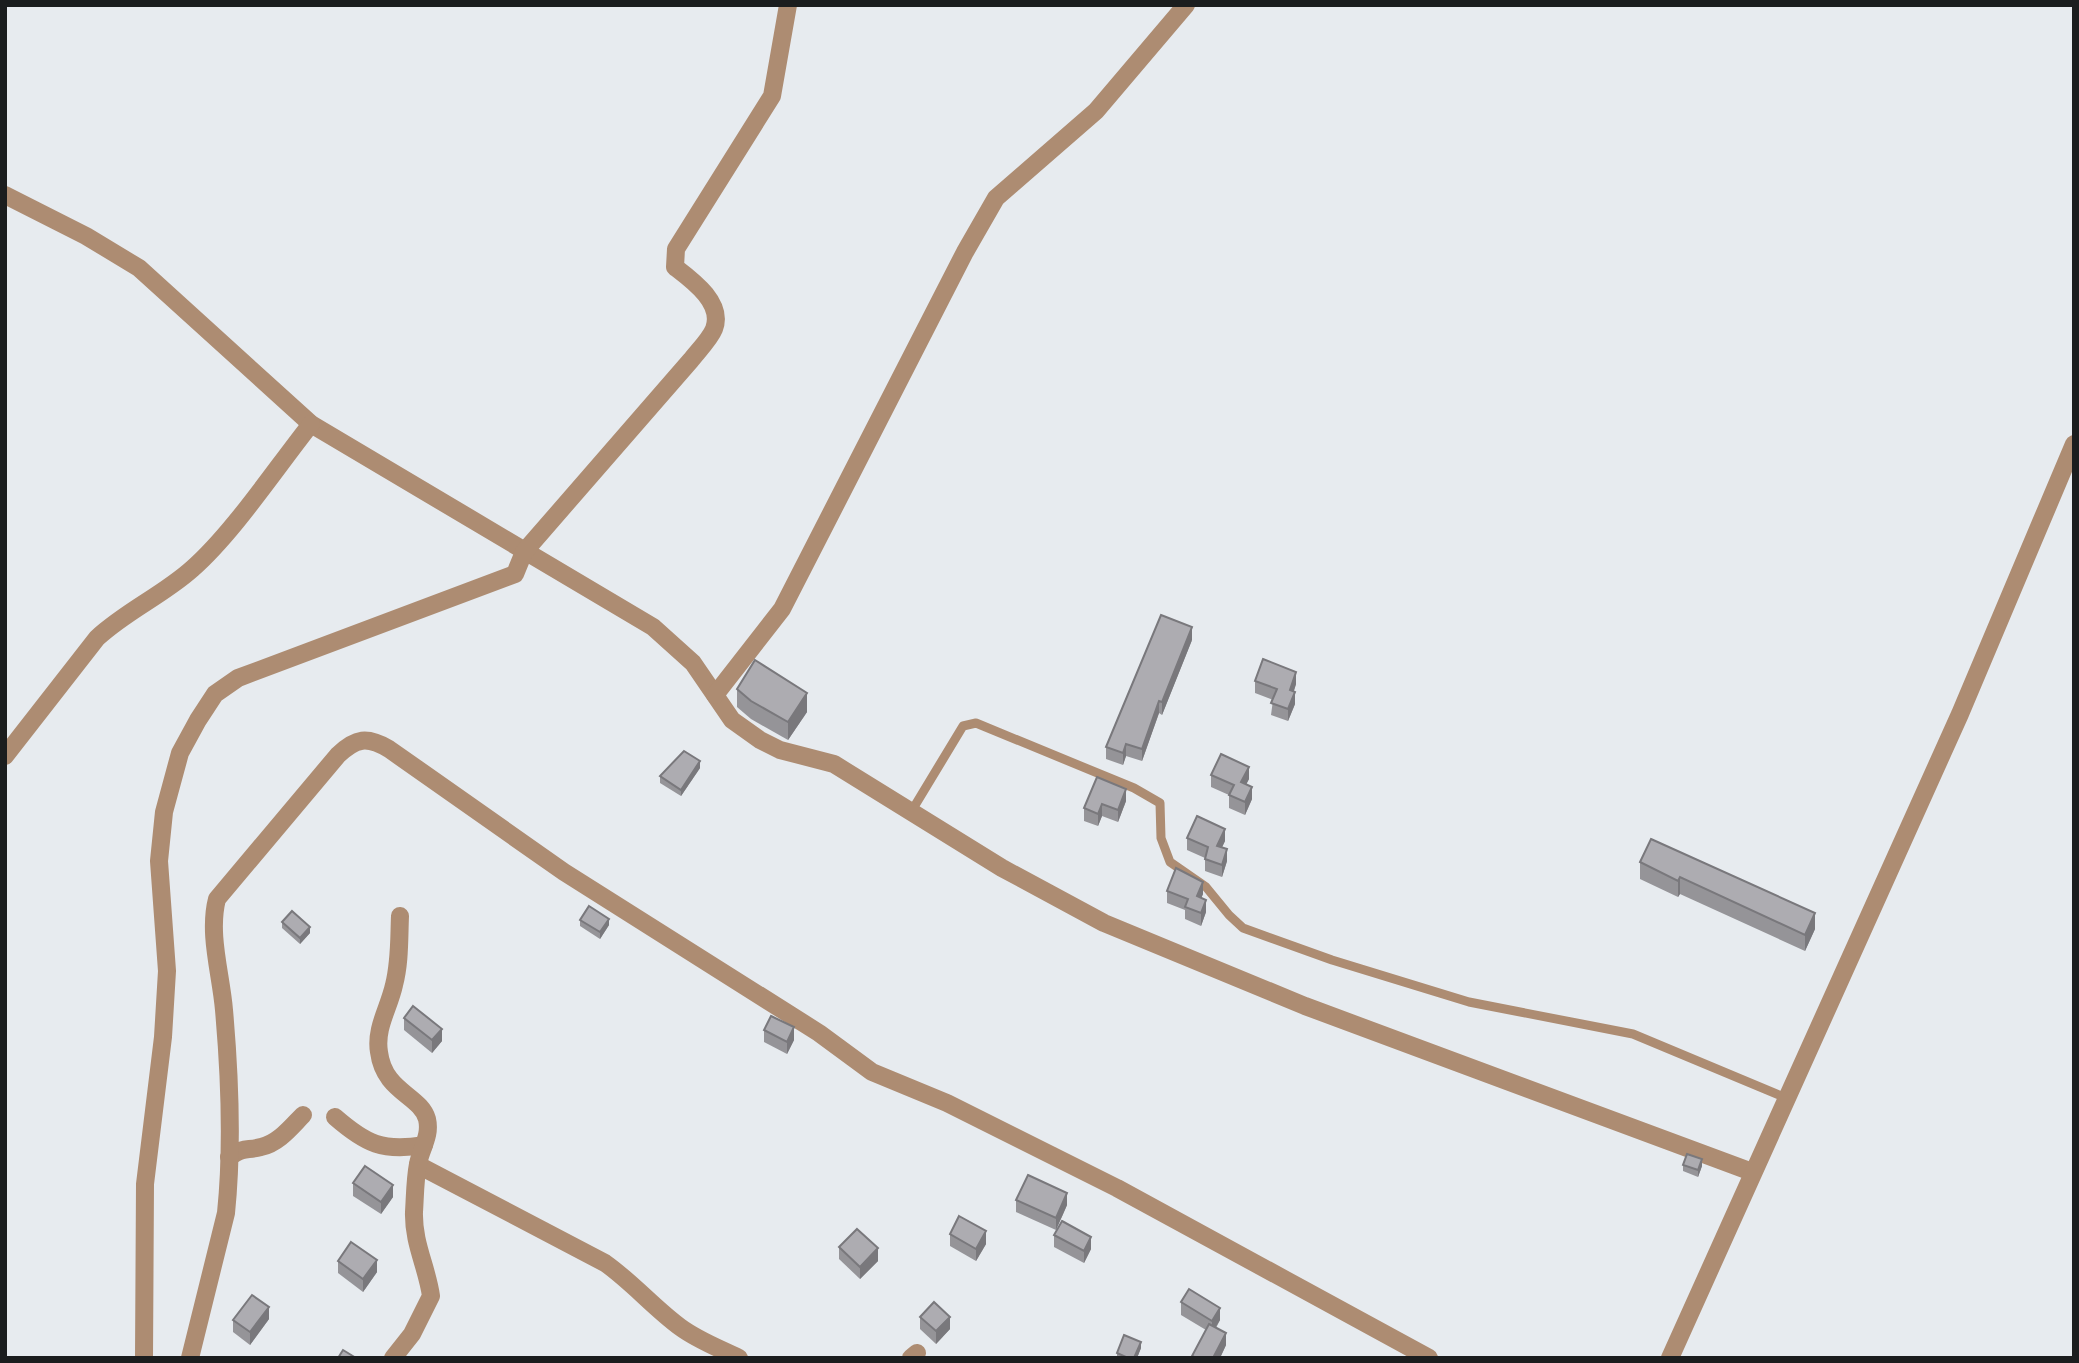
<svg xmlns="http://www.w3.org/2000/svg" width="2079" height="1363" font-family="'PT Serif',serif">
<rect width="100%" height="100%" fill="#e7ebef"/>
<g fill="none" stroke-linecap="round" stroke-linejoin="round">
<!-- lane -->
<polyline stroke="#ad8c72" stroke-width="9" points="911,812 963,726 976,723 1134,788 1160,803 1161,838 1170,862 1206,887 1229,915 1243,928 1332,960 1469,1002 1633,1034 1786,1098"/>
<!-- street -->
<g stroke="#ad8c72" stroke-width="18">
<polyline points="5,195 86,236 139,268 311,424 653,627 693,663 732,720 760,740 780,750 834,764 1002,868 1104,923 1305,1006 1752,1172"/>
<polyline points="715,695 782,609 965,252 996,198 1096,111 1186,5"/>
<path d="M5 756 97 638C126 611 163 595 192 569 233 533 276 468 311 424"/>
<path d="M335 1117C366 1144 383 1152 424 1145"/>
<path d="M229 1157C246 1146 245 1151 261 1147 279 1143 291 1127 303 1115"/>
<path d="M418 1165 605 1263C632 1282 654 1308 680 1327 699 1341 719 1348 739 1358"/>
<path d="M144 1358 145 1184 163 1037 167 971 159 861 164 812 180 753 198 720 215 694 238 678 515 574 524 552 691 360C698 351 710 339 714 329 724 303 692 280 675 267L676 249 772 96 788 5"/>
<path d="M190 1358 226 1213C233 1145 230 1078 224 1010 221 974 208 934 217 899L338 755C356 738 367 736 389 749L564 872 819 1033 872 1072 947 1103 1117 1188 1429 1358"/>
<path d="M393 1358 412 1334 431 1296C427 1267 413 1243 414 1212 415 1197 415 1179 418 1164 421 1148 431 1136 427 1119 420 1095 384 1092 379 1052 375 1028 389 1008 394 985 400 962 399 939 400 916"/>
<polyline points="911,1358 917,1353"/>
<polyline points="1670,1358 1960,714 2074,444"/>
</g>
</g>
<!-- wall -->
<g fill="#959498">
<polygon points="1192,640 1162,715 1159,713 1142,761 1126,756 1123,765 1106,759 1106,747"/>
<polygon points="1255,681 1296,684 1294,691 1295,704 1288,721 1271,715 1273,700 1255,693"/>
<polygon points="737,689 807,712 788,740 751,719 737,707"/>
<polygon points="700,768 681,796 660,783 660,776"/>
<polygon points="1211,775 1249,779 1246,784 1252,799 1245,815 1229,808 1229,795 1211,787"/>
<polygon points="1097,777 1126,801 1118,822 1102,816 1098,826 1084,821 1084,808"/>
<polygon points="1187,838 1225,841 1222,847 1227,861 1222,877 1205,871 1205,858 1187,850"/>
<polygon points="1640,862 1815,913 1815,929 1805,951 1680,894 1678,897 1640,879"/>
<polygon points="1167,891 1203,894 1201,898 1206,912 1201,926 1185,919 1185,910 1167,903"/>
<polygon points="580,920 609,925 600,939 580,926"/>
<polygon points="282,922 310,933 300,944 282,928"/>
<polygon points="404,1018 442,1041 432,1053 404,1030"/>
<polygon points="764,1030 794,1040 787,1054 764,1042"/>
<polygon points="1683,1165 1702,1166 1698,1177 1683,1171"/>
<polygon points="353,1183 393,1197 381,1214 353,1196"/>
<polygon points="1016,1200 1067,1205 1056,1230 1016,1212"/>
<polygon points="950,1234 986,1244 976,1261 950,1246"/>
<polygon points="1054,1235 1091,1249 1084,1263 1054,1247"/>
<polygon points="839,1247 878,1261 860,1279 839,1259"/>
<polygon points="338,1261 377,1272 363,1292 338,1273"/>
<polygon points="1181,1302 1220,1320 1216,1328 1226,1345 1220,1358 1192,1358 1206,1330 1181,1315"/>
<polygon points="920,1317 950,1329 936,1344 920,1329"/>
<polygon points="269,1319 250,1345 233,1332 233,1320"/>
<polygon points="1141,1348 1137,1358 1117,1358 1117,1353"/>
</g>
<!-- shaded-wall -->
<g fill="#79787c">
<polygon points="1192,627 1192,640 1162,715 1162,702"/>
<polygon points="1296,672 1296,684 1290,702 1290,690"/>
<polygon points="1295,692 1295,704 1288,721 1288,709"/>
<polygon points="807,693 807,712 788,740 788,722"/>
<polygon points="1159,701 1159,713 1142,761 1142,749"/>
<polygon points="1126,744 1126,756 1123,765 1123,753"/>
<polygon points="700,761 700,768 681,796 681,790"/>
<polygon points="1249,767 1249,779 1241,795 1241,782"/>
<polygon points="1252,787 1252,799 1245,815 1245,802"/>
<polygon points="1126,789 1126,801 1118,822 1118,810"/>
<polygon points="1102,804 1102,816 1098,826 1098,814"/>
<polygon points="1225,829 1225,841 1217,858 1217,846"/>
<polygon points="1227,849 1227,861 1222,877 1222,865"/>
<polygon points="1680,877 1680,894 1678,897 1678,881"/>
<polygon points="1203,882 1203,894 1197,908 1197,896"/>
<polygon points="1206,900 1206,912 1201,926 1201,913"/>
<polygon points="1815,913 1815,929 1805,951 1805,935"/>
<polygon points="609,919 609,925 600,939 600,932"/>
<polygon points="310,927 310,933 300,944 300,938"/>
<polygon points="794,1027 794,1040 787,1054 787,1042"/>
<polygon points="442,1029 442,1041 432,1053 432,1040"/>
<polygon points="1702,1159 1702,1166 1698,1177 1698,1170"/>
<polygon points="393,1185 393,1197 381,1214 381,1202"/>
<polygon points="1067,1193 1067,1205 1056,1230 1056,1218"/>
<polygon points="986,1231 986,1244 976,1261 976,1249"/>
<polygon points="1091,1237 1091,1249 1084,1263 1084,1251"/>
<polygon points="878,1248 878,1261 860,1279 860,1267"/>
<polygon points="377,1260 377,1272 363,1292 363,1279"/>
<polygon points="269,1307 269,1319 250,1345 250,1332"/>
<polygon points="1220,1308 1220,1320 1212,1333 1212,1321"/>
<polygon points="950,1317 950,1329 936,1344 936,1331"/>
<polygon points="1226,1333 1226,1345 1220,1358 1213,1358"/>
<polygon points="1141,1342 1141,1348 1137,1358 1134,1358"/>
</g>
<!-- building -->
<g fill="#adacb1" stroke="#79787c" stroke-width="2">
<polygon points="1161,615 1192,627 1162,702 1159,701 1142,749 1126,744 1123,753 1106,747"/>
<polygon points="1263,659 1296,672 1290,690 1295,692 1288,709 1271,703 1277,689 1255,681"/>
<polygon points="755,660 807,693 788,722 751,701 737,689"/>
<polygon points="684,751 700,761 681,790 660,776"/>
<polygon points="1221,754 1249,767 1241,782 1252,787 1245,802 1229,795 1234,785 1211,775"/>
<polygon points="1097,777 1126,789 1118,810 1102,804 1098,814 1084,808"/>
<polygon points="1197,816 1225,829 1217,846 1227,849 1222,865 1205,859 1208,847 1187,838"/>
<polygon points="1651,839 1815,913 1805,935 1680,877 1678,881 1640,862"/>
<polygon points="1176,868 1203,882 1197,896 1206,900 1201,913 1185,907 1188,899 1167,891"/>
<polygon points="589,906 609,919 600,932 580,920"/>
<polygon points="292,911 310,927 300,938 282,922"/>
<polygon points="413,1006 442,1029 432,1040 404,1018"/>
<polygon points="771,1016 794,1027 787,1042 764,1030"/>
<polygon points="1687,1154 1702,1159 1698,1170 1683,1165"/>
<polygon points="365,1166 393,1185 381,1202 353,1183"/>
<polygon points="1028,1175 1067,1193 1056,1218 1016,1200"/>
<polygon points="959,1216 986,1231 976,1249 950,1234"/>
<polygon points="1062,1221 1091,1237 1084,1251 1054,1235"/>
<polygon points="857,1229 878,1248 860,1267 839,1247"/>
<polygon points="351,1242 377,1260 363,1279 338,1261"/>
<polygon points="1189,1289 1220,1308 1212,1321 1181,1302"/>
<polygon points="252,1295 269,1307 250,1332 233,1320"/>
<polygon points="934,1302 950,1317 936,1331 920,1317"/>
<polygon points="1209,1324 1226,1333 1213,1358 1196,1358 1192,1356"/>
<polygon points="1124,1335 1141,1342 1134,1358 1128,1358 1117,1353"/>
<polygon points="343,1350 356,1358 338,1358"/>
</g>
<!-- border -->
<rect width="2079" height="1363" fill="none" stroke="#1b1d1e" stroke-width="14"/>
</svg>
